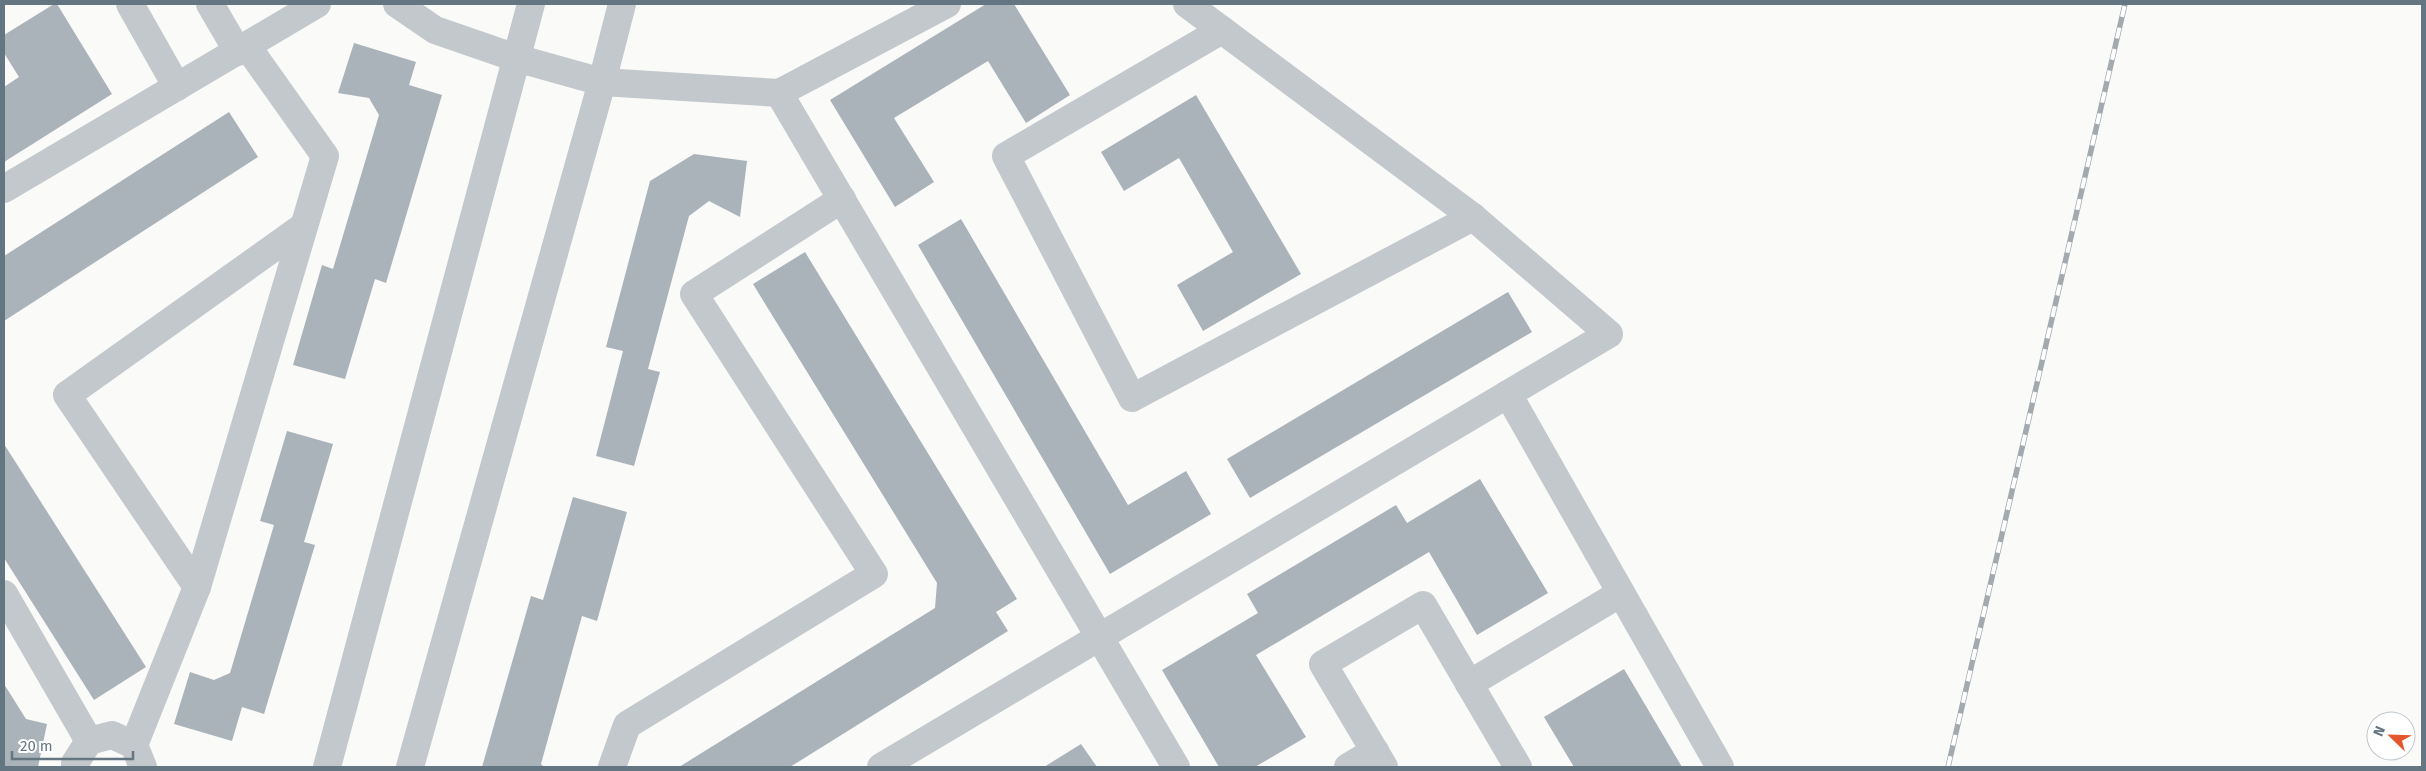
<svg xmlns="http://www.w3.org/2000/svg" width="2426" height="771" font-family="'Fira Sans',sans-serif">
<rect width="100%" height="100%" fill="#fafaf8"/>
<!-- building -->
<g fill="#aab3b9">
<polygon points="54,4 57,4 112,94 4,162 4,87 19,77 4,53 4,35"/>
<polygon points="986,4 1014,4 1070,95 1026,123 988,61 894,118 934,182 895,207 830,100"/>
<polygon points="354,43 416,62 409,85 442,95 386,283 375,279 345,379 293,365 322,265 333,269 379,115 369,98 338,93"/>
<polygon points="1196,95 1301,274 1203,331 1177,285 1233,252 1179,158 1124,191 1101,152"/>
<polygon points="229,112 258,157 4,321 4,256"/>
<polygon points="694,154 747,161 740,217 709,201 689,216 648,369 660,372 634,466 596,456 623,351 606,347 650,181"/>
<polygon points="961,219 1128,505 1186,471 1211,514 1110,574 918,245"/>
<polygon points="805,252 1017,599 996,612 1008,631 790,767 679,767 935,608 937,583 753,284"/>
<polygon points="1508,292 1532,332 1250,498 1227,459"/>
<polygon points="287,431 333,444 304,542 315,545 264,714 242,707 232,741 174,724 190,672 214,680 230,673 274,525 260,521"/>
<polygon points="4,444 146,667 94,700 4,558"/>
<polygon points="1480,479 1548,593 1477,635 1429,552 1256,655 1306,737 1255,767 1219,767 1162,670 1258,613 1247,594 1396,505 1407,523"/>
<polygon points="573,497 627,512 597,621 582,616 541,764 544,767 482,767 531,596 543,600"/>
<polygon points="1624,669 1682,767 1574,767 1544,717"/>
<polygon points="4,684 26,719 47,724 38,767 4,767"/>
<polygon points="1081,744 1097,767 1044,767"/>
</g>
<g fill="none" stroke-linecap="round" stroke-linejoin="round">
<!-- minor -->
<g stroke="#c3c8cc" stroke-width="28">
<polyline points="130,4 177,87"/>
<polyline points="210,4 238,52"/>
<polyline points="397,4 435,30 516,58 602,82 779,93 947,4"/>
<polyline points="1222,30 1006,156 1132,398 1473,217"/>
<polyline points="779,93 1176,767"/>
<polyline points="4,189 317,4"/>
<polyline points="1508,394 1720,767"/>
<polyline points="197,587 67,395 304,226"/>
<polyline points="4,594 89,741"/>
<polyline points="1469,684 1621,593"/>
<polyline points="134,745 197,587 325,156 247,46"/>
<polyline points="75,767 75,763 89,741 112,735 134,745 143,767"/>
<polyline points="327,767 531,4"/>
<polyline points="410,767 602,82 622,4"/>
<polyline points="612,767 627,725 874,574 694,294 842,199"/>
<polyline points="881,767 1609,334 1473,217 1187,4"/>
<polyline points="1348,767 1375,751"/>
<polyline points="1384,767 1323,664 1423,605 1518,767"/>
</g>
<defs>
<polyline id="rail" points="1948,767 2125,4"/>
</defs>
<!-- rail casing -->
<use href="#rail" stroke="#a2aab0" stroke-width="5.5"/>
<!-- rail -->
<use href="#rail" stroke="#fff" stroke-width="4" stroke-dasharray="11" stroke-linecap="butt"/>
</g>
<!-- border -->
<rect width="2426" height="771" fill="none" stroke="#657683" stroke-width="10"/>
<!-- north arrow -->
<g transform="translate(2391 736) rotate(293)"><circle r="24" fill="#ffffff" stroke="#c1c8cd"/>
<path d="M0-4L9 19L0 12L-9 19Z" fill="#e4572e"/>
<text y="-8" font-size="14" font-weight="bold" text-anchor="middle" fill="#657683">N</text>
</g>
<!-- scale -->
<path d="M12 751v8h121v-8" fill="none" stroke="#657683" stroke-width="2.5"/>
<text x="20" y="751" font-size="15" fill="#657683" stroke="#ffffff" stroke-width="4" paint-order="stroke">20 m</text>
</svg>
